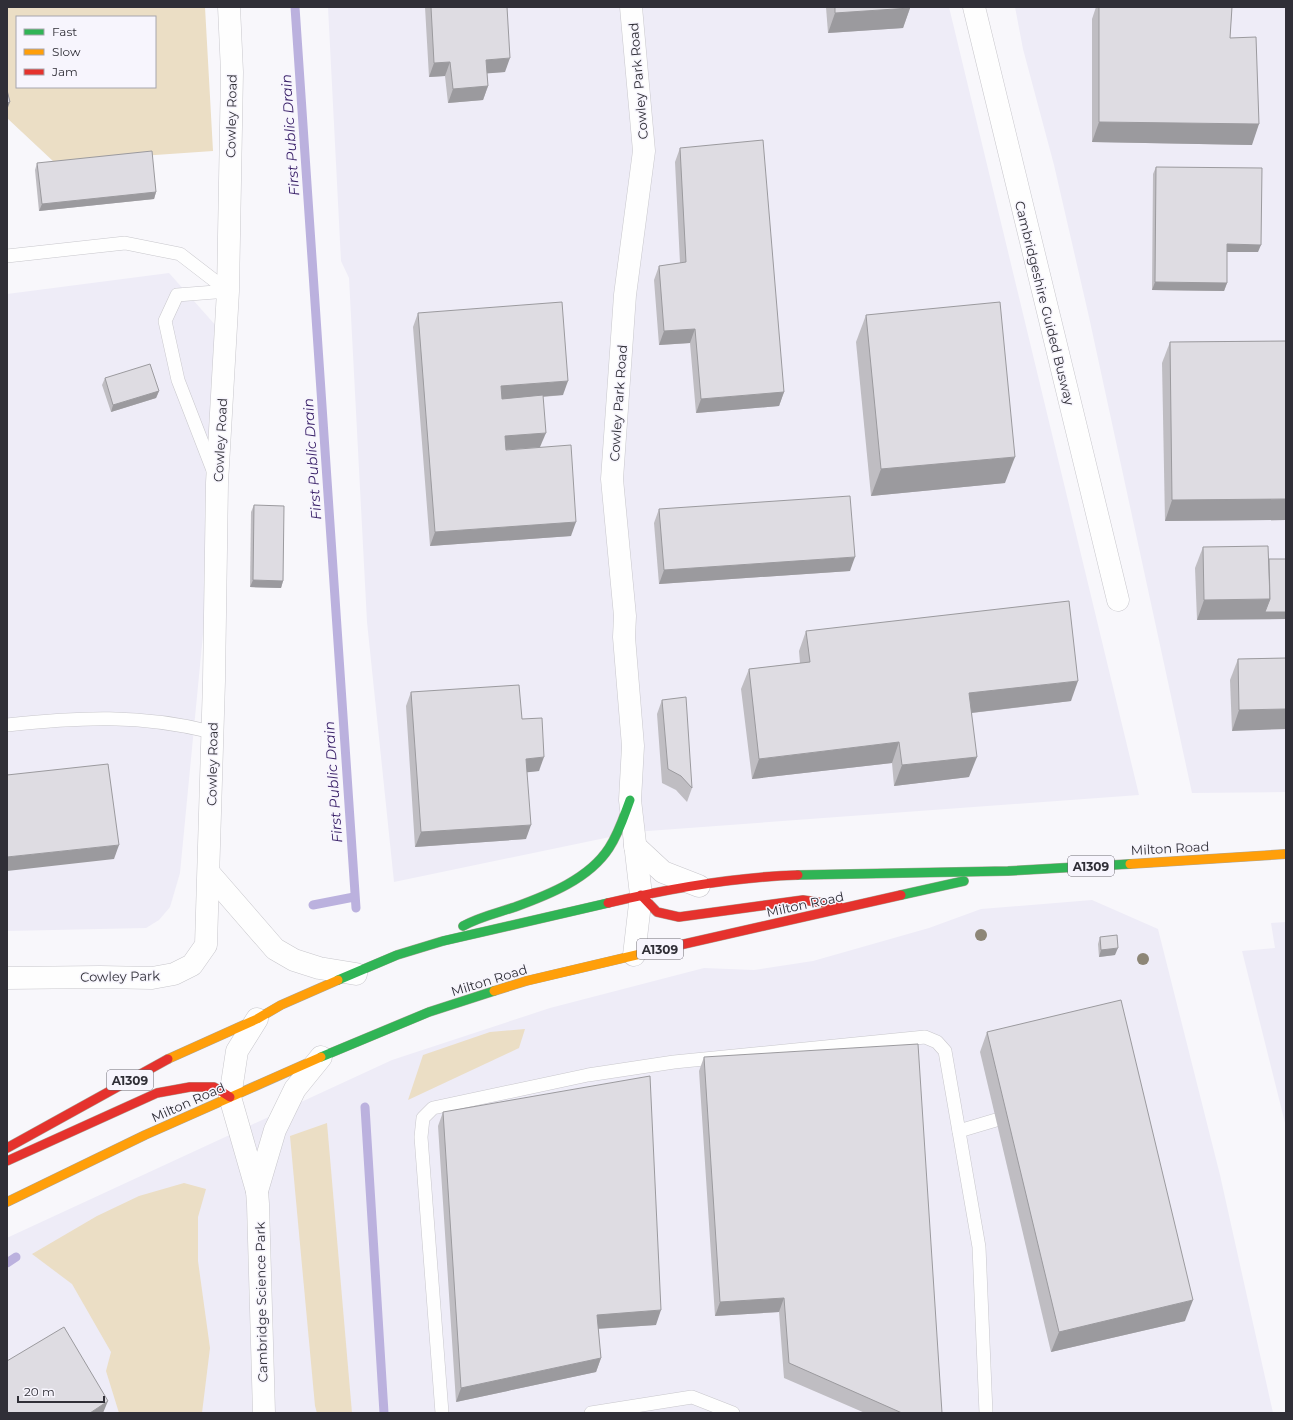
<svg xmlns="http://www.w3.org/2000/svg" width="1293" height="1420" font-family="Montserrat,sans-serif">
<rect width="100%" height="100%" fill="#f8f7fb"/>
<!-- built -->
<g fill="#eeecf7">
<polygon points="328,7 949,7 1139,795 634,832 394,882 367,622 349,278 341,261"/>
<polygon points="1015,7 1286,7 1286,792 1192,793 1089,317 1054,165 1023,49"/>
<polygon points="169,273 217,327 204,624 180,873 170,907 159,920 146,928 7,931 7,294"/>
<polygon points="1092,900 1158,929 1220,1175 1273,1413 7,1413 7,1238 11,1236 392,1060 550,1008 704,968 754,970 813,961 929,928 981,909"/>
<polygon points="1286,922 1286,1127 1242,951 1275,948 1271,923"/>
</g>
<!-- green -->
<g fill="#ebdec5" fill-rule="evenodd">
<path d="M7 7H205L213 151 54 162 7 118ZM17 17H155V87H17Z"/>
<polygon points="525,1029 519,1048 408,1100 423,1055 490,1032"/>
<polygon points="327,1123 352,1413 317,1413 315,1406 290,1136"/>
<polygon points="184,1183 206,1189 198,1217 198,1261 210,1348 202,1413 119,1413 106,1371 111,1352 72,1284 32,1254 97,1216 139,1196"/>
</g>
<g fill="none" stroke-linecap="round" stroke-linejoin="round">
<!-- stream -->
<g stroke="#bbb1de" stroke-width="9">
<polyline points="295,7 356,908"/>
<polyline points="313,905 354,897"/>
<polyline points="365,1107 384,1413"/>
<polyline points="7,1263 16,1257"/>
</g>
<defs>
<g id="lane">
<polyline points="7,256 125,243 180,254 228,291"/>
<polyline points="214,473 178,380 165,321 177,295 228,291"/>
<path d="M7 725C80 717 140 714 212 732"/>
<polyline points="959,1131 996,1120"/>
<polyline points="442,1413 421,1137 423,1118 433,1108 588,1075 674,1062 925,1037 937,1042 945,1051 979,1247 986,1413"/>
<polyline points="591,1413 692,1397 733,1413"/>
</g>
<g id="street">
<polyline points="631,7 644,151 625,295 612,479 625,616 624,637 633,746 630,800 641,895 634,955"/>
<polyline points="974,7 1118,600"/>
<polyline points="635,846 663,872 699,886"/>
<polyline points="209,873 275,949 294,960 319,968 356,974"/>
<polyline points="7,978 100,977 152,978 174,974 192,965 206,945 214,681 217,483 228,291 232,72 229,7"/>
<polyline points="257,1019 237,1051 230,1097 257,1191 258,1204 264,1413"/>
<polyline points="257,1191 275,1130 295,1089 321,1057"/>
</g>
<g id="fast">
<polyline points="798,875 1008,871 1130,864"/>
<polyline points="901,895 964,881"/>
<path d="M463 926C479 917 497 913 515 907 548 895 589 879 609 848 619 833 624 816 630 800"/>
<polyline points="338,980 397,955 443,941 608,903"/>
<polyline points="321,1057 429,1012 494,991"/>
</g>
<g id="slow">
<polyline points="1130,864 1286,854"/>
<polyline points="494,991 526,981 649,952"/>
<polyline points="168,1059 257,1019 281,1005 338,980"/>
<polyline points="7,1202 145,1135 321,1057"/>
</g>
<g id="jam">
<polyline points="641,895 657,912 679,917 803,900 838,905"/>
<path d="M608 903C667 889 737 877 798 875"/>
<polyline points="649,952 901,895"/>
<polyline points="7,1148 168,1059"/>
<polyline points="7,1161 157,1093 190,1087 214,1087 230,1097"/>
</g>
</defs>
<!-- lane casing -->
<use href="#lane" stroke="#c8c7cc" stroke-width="14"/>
<!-- street casing -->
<use href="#street" stroke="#c8c7cc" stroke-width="23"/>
<!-- fast casing -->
<use href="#fast" stroke="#ada79a" stroke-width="10"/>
<!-- slow casing -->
<use href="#slow" stroke="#ada79a" stroke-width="10"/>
<!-- jam casing -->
<use href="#jam" stroke="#ada79a" stroke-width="10"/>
<!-- lane -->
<use href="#lane" stroke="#fefefe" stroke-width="13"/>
<!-- street -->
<use href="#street" stroke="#fefefe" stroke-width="22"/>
<!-- fast -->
<use href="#fast" stroke="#30b455" stroke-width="9"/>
<!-- slow -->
<use href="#slow" stroke="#ff9f0a" stroke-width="9"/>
<!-- jam -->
<use href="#jam" stroke="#e5322d" stroke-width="9"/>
</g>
<!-- trees -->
<g fill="#8d8677">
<circle cx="981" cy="935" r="6"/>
<circle cx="1143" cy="959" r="6"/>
</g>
<!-- wall -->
<g fill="#bfbdc2">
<polygon points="425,7 507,7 505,72 487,73 488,86 483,100 448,103 445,76 429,77"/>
<polygon points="826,7 910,7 910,8 903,28 828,33"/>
<polygon points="1096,7 1232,7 1230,38 1252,145 1092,142 1092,19"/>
<polygon points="680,148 784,392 779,406 696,413 690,343 659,345 654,280 659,266 680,263 675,162"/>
<polygon points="37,163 156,192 154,199 39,211 35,170"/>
<polygon points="1156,167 1258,252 1227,252 1227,283 1224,291 1152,290 1153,174"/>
<polygon points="418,313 563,395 543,397 540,447 571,536 430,546 413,327"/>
<polygon points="866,315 1005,483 871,496 856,342"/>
<polygon points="1286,341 1286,520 1165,521 1162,363 1170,342"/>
<polygon points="105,378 159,391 156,398 111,412 102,385"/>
<polygon points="254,505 283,581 281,588 250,587 251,512"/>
<polygon points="659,509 850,571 659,584 654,523"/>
<polygon points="1203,547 1269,559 1197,620 1195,568"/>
<polygon points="806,631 1071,701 972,713 969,777 894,786 892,763 752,779 741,689 749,669 800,663 799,651"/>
<polygon points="1286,658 1232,731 1230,680 1238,659"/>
<polygon points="411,692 522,719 539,771 527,772 526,839 415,847 406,706"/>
<polygon points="662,700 692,788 687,802 676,790 662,783 657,714"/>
<polygon points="1100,937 1115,955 1099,957 1098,944"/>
<polygon points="987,1032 1185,1321 1051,1352 980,1052"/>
<polygon points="704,1057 942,1413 865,1413 784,1378 779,1312 715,1316 699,1071"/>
<polygon points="443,1112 656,1325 598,1329 601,1358 596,1372 456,1402 438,1126"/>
</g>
<!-- shaded-wall -->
<g fill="#9b9a9e">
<polygon points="910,8 903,28 828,33 835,13"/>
<polygon points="510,58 505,72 480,74 486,60"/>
<polygon points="450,62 445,76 429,77 434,63"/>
<polygon points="488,86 483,100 448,103 453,89"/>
<polygon points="10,102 7,110 7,103"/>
<polygon points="1099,122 1259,124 1252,145 1092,142"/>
<polygon points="156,192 154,199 39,211 42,204"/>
<polygon points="1227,244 1261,245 1258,252 1225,252"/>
<polygon points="1155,282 1227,283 1224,291 1152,290"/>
<polygon points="695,329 690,343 659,345 664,331"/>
<polygon points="568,381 563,395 496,400 501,386"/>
<polygon points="159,391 156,398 111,412 113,405"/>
<polygon points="784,392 779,406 696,413 701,399"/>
<polygon points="546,433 540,447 500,450 505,436"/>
<polygon points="1015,457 1005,483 871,496 881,469"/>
<polygon points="1286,499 1286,520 1165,521 1172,500"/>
<polygon points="576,522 571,536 430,546 435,532"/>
<polygon points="855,557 850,571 659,584 664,570"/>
<polygon points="253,580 283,581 281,588 250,587"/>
<polygon points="1270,599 1286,612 1286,619 1197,620 1204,600"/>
<polygon points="1078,681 1071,701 962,714 969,693"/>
<polygon points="1286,709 1286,729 1232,731 1239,710"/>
<polygon points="899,742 892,763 752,779 759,759"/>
<polygon points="544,757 539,771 521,773 526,759"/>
<polygon points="977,757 969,777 894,786 902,765"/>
<polygon points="531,825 526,839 415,847 421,832"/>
<polygon points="119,845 114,859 7,871 7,857"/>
<polygon points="1118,948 1115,955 1099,957 1101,950"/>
<polygon points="784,1298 779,1312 715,1316 720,1302"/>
<polygon points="1193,1300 1185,1321 1051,1352 1059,1332"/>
<polygon points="661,1310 656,1325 592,1329 597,1315"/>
<polygon points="601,1358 596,1372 456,1402 461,1388"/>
<polygon points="108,1401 103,1413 90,1413"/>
</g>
<!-- building -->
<g fill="#dedce2" stroke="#9b9a9e">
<polygon points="431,7 507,7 510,58 486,60 488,86 453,89 450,62 434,63"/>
<polygon points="835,7 910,7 910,8 835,13"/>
<polygon points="1099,7 1232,7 1230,38 1256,37 1259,124 1099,122"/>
<polygon points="7,90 10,102 7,103"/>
<polygon points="763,140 784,392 701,399 695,329 664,331 659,266 686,262 680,148"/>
<polygon points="152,151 156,192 42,204 37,163"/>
<polygon points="1156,167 1262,168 1261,245 1227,244 1227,283 1155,282"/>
<polygon points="562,302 568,381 501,386 502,399 543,395 546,433 505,436 506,450 571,445 576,522 435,532 418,313"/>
<polygon points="1000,302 1015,457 881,469 866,315"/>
<polygon points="1286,341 1286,499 1172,500 1170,342"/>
<polygon points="150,364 159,391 113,405 105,378"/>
<polygon points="850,496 855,557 664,570 659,509"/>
<polygon points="254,505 284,506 283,581 253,580"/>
<polygon points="1268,546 1270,599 1204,600 1203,547"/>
<polygon points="1269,559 1286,559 1286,612 1265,612 1270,599"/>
<polygon points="1069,601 1078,681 969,693 977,757 902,765 899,742 759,759 749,669 810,662 806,631"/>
<polygon points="1286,658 1286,709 1239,710 1238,659"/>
<polygon points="519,685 522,719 542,718 544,757 526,759 531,825 421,832 411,692"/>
<polygon points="686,697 692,788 681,776 668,769 662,700"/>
<polygon points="108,764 119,845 7,857 7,775"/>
<polygon points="1117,935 1118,948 1101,950 1100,937"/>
<polygon points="1121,1000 1193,1300 1059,1332 987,1032"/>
<polygon points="918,1044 942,1413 902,1413 789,1363 784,1298 720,1302 704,1057"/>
<polygon points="650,1076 661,1310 597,1315 601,1358 461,1388 443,1112"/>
<polygon points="64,1327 108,1401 90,1413 7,1413 7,1361"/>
</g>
<g text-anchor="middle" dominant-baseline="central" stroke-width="3" stroke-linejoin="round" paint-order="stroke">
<!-- shield labels -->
<g fill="#f7f5fd" stroke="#6c6a72" stroke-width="1">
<rect x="1068" y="856" width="46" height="20" rx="3"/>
<rect x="637" y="939" width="46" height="20" rx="3"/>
<rect x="107" y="1070" width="46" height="20" rx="3"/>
</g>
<g font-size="12" font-weight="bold" fill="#302f37">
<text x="1091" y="866">A1309</text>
<text x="660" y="949">A1309</text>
<text x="130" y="1080">A1309</text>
</g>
<!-- street labels -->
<g font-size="13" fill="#302f37" stroke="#f7f5fd">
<text transform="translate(638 81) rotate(-95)">Cowley Park Road</text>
<text transform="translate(231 116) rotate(-89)">Cowley Road</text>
<text transform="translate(1045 303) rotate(76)">Cambridgeshire Guided Busway</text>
<text transform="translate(618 403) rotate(-86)">Cowley Park Road</text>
<text transform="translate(220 440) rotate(-87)">Cowley Road</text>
<text transform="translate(212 764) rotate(-89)">Cowley Road</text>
<text transform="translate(1170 848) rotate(-3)">Milton Road</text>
<text transform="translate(805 904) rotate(-12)">Milton Road</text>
<text transform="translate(120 976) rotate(-1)">Cowley Park</text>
<text transform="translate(489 980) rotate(-17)">Milton Road</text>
<text transform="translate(188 1102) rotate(-24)">Milton Road</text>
<text transform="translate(261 1302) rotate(-91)">Cambridge Science Park</text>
</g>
<!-- water labels -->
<g font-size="14" font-style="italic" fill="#371e66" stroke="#f7f5fd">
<text transform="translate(290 135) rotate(-94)">First Public Drain</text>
<text transform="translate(312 459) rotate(-94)">First Public Drain</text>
<text transform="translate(333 782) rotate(-94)">First Public Drain</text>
</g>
</g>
<!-- border -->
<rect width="1293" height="1420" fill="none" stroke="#302f37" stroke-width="16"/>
<!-- legend -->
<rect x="16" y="16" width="140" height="72" fill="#f7f5fd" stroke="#a7a6ae"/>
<rect x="24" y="29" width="20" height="6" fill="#30b455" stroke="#a7a6ae"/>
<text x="52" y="36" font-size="12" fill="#302f37">Fast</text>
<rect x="24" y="49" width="20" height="6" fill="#ff9f0a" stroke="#a7a6ae"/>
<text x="52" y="56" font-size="12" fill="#302f37">Slow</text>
<rect x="24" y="69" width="20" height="6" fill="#e5322d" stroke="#a7a6ae"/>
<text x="52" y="76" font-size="12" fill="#302f37">Jam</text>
<!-- scale -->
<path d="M18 1396v6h86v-6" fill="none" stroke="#302f37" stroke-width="2"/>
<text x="24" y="1396" font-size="12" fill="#302f37" stroke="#f7f5fd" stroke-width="3" paint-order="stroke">20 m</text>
</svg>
